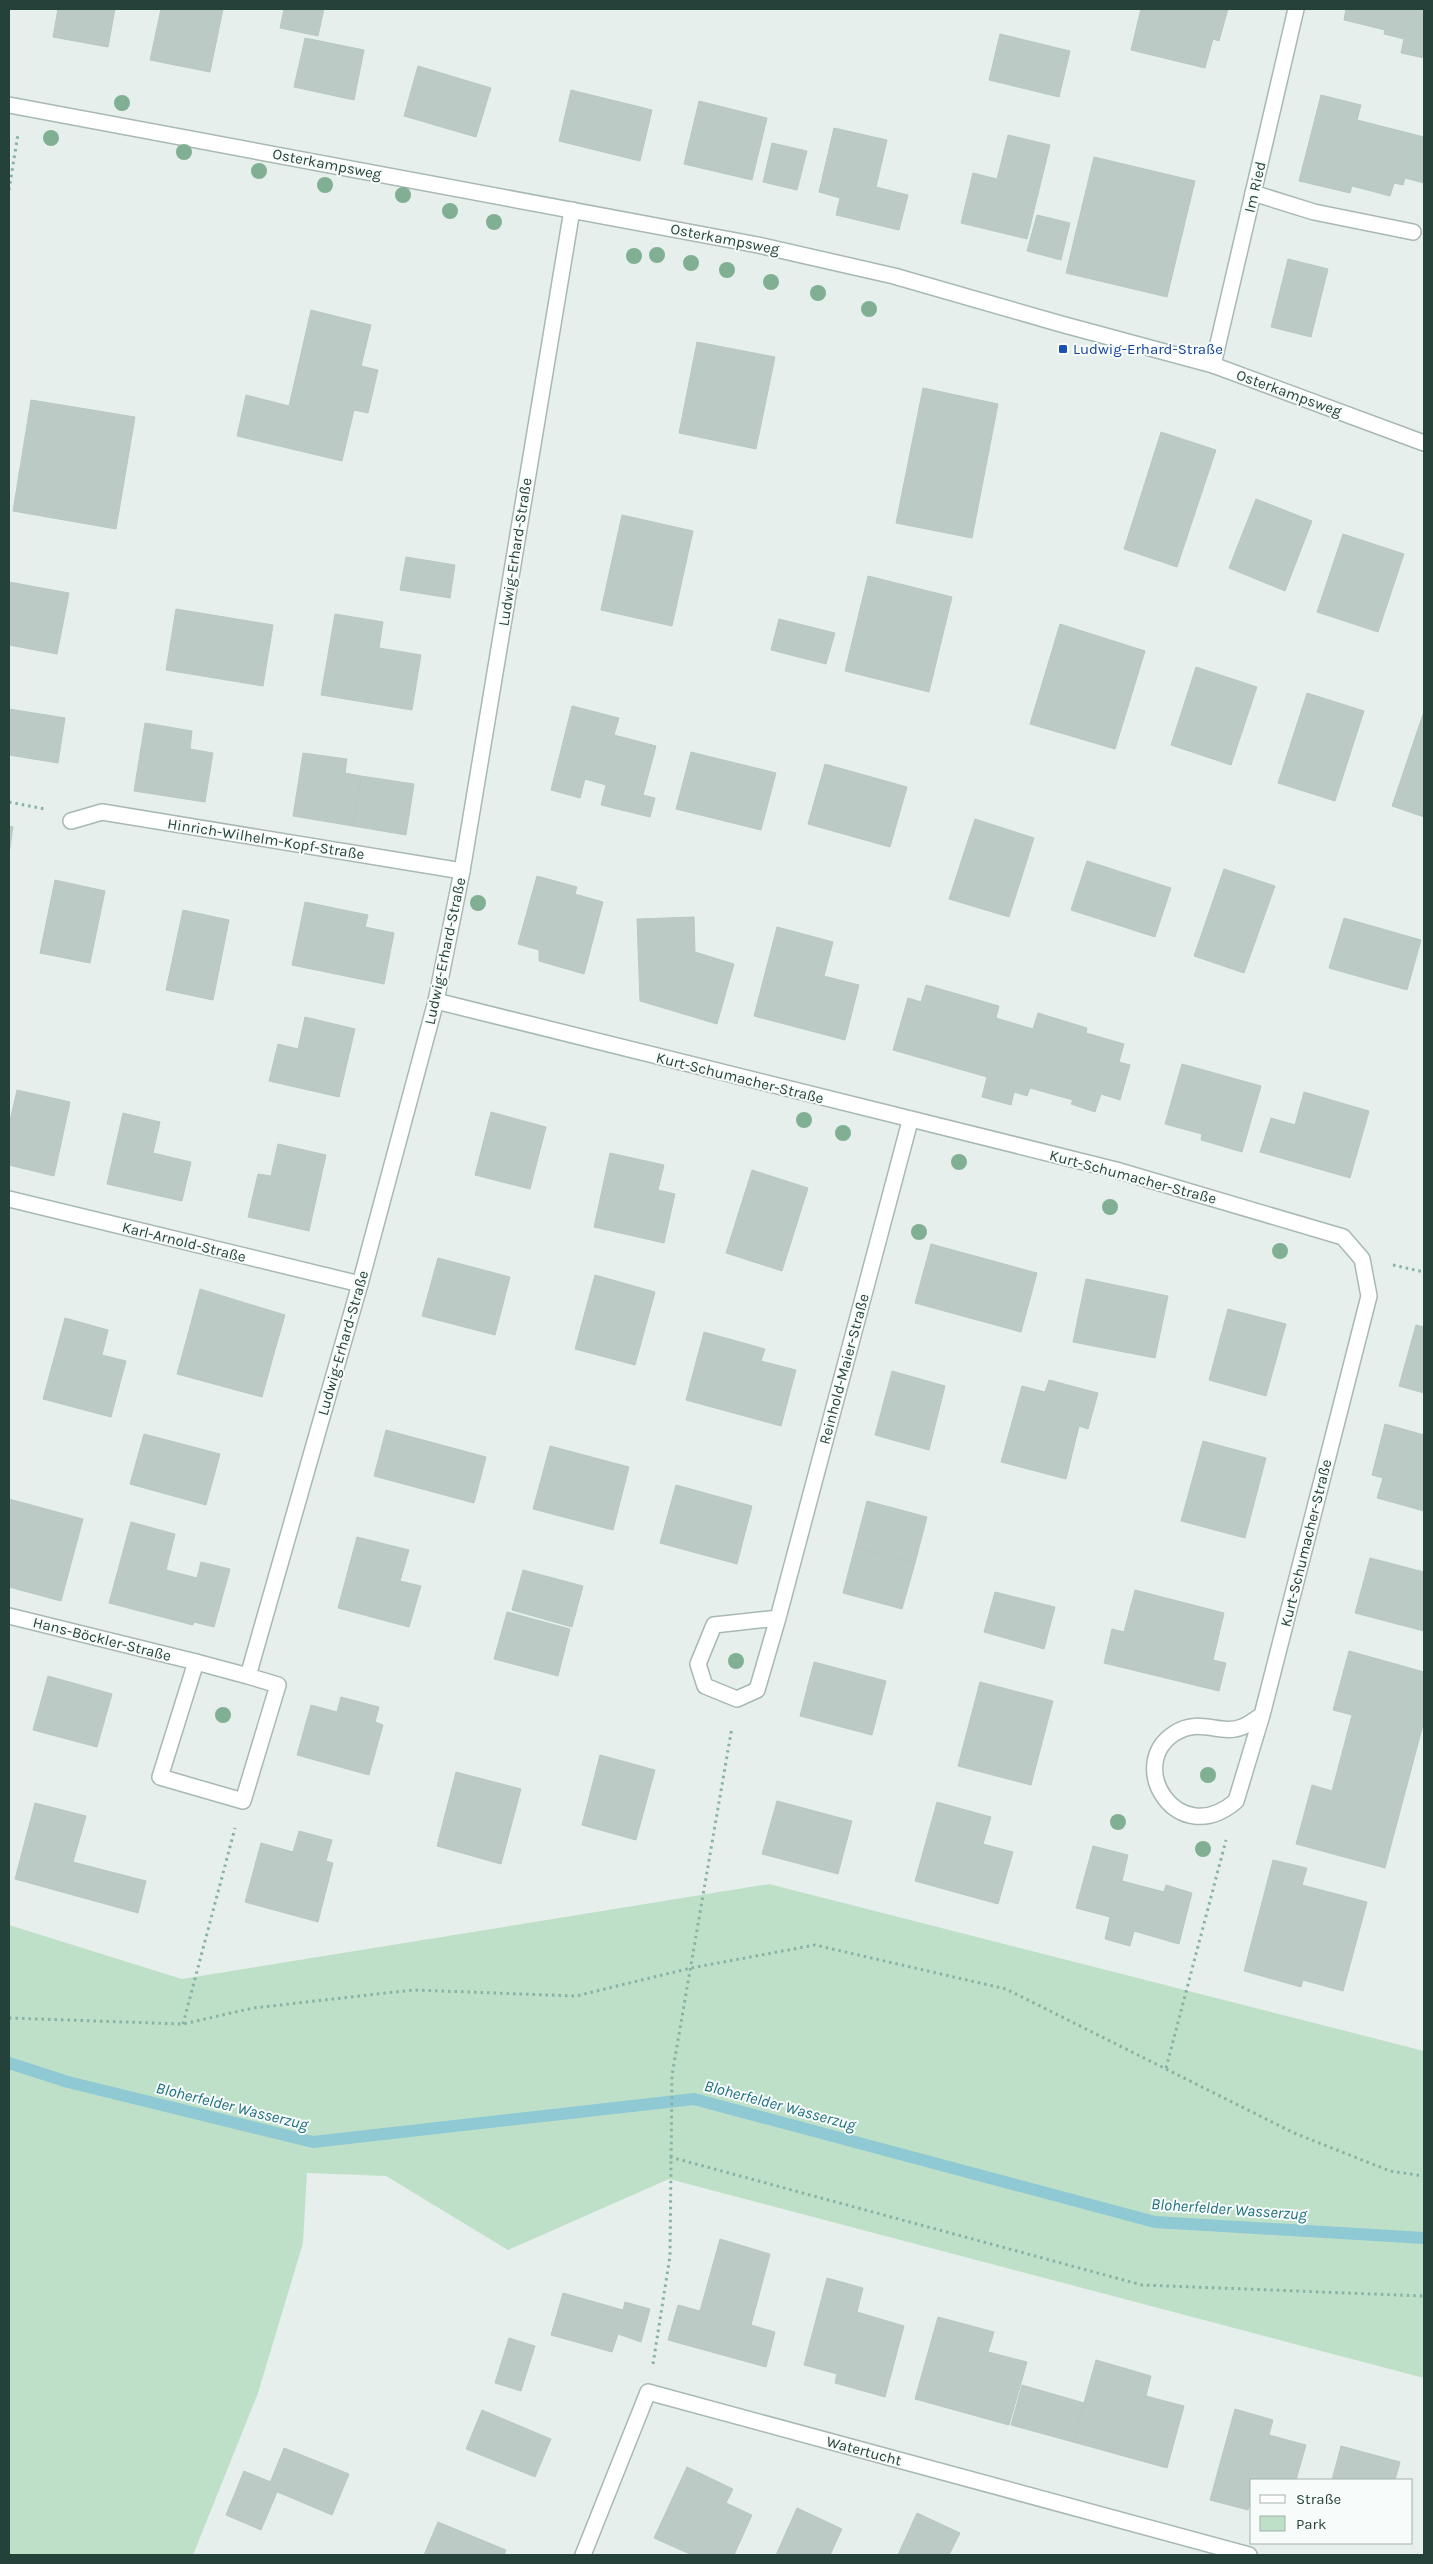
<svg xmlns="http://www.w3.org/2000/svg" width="1433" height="2564" font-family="Karla,sans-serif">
<rect width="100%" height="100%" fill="#e6efeb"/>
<!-- green -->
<polygon fill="#bfe0c8" points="769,1884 1424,2051 1424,2378 669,2179 508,2250 386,2176 307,2173 303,2243 258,2393 193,2555 9,2555 9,1925 182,1979"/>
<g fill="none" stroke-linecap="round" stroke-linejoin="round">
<!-- stream -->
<polyline stroke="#8ec9d4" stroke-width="12" points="9,2063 68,2082 313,2142 694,2099 1155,2222 1424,2238"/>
</g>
<!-- building -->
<g fill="#bbcac4" stroke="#b8c9c2">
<polygon points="58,9 115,9 108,47 53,37"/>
<polygon points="161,9 223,9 210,72 150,60"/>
<polygon points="284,9 324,9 318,36 280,28"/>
<polygon points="1141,9 1228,9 1219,41 1213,39 1205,68 1131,50"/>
<polygon points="1346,9 1424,9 1424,58 1401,53 1404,39 1384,34 1385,30 1344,20"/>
<polygon points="1000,34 1070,51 1059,97 989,80"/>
<polygon points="305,38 364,50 354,100 294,87"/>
<polygon points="418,66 491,88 476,137 404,116"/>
<polygon points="571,90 652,110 640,161 559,141"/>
<polygon points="1321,95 1361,105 1357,120 1424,137 1424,183 1405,178 1403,185 1394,183 1390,196 1352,186 1350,193 1299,181"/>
<polygon points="699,101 767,118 752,180 684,164"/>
<polygon points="834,128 887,140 876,187 908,195 899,230 836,215 840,198 819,192"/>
<polygon points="1008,135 1050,145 1027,239 961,223 973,173 997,179"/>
<polygon points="772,143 807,151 797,190 763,182"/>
<polygon points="1094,157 1195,181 1167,297 1066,273"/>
<polygon points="1037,215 1070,223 1061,260 1027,251"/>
<polygon points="1288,259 1328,269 1311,337 1271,327"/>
<polygon points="311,310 371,325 361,366 378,370 368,413 354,410 342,461 237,436 246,395 289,406"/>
<polygon points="697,342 775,357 756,449 679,433"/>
<polygon points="923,388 998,404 972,538 896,523"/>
<polygon points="31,400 135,417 116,529 13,511"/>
<polygon points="1161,432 1216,450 1177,567 1124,549"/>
<polygon points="1256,499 1312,521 1285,591 1229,568"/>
<polygon points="622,515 693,531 672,626 601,610"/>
<polygon points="1343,534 1404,554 1378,632 1317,612"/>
<polygon points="406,557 455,565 450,598 400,590"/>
<polygon points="868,576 952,597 929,692 845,671"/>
<polygon points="9,582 69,593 57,654 9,645"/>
<polygon points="176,609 273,625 263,686 166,670"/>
<polygon points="335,614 383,622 379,648 421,655 412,710 321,695"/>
<polygon points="779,619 835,633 826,664 771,650"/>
<polygon points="1060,624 1145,651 1115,749 1030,724"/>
<polygon points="1196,667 1257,687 1231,765 1171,745"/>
<polygon points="1307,693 1364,711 1335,801 1278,783"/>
<polygon points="572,706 619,718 614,735 656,746 643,795 655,798 650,817 601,805 606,785 585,779 580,798 551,790"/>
<polygon points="9,709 65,718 58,763 9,755"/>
<polygon points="1423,714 1424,715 1424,817 1392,806"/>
<polygon points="145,723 192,731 190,749 213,753 205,802 134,791"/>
<polygon points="691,752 776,773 761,830 676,809"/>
<polygon points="303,753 347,759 345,773 361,776 353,826 293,816"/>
<polygon points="825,764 907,787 890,847 808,824"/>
<polygon points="361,776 414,784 406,835 353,826"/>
<polygon points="975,819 1034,838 1009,917 949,899"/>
<polygon points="9,826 13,827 9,854"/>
<polygon points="1087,861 1171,888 1155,937 1071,910"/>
<polygon points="1224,869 1275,886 1244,973 1194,956"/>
<polygon points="537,876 577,887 575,894 603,902 584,974 539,961 539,950 518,944"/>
<polygon points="55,880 105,891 90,963 40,953"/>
<polygon points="305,902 368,915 365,927 394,933 384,984 292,965"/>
<polygon points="183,910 229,920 213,1000 166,990"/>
<polygon points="694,917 695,952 734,964 717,1024 640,1001 637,919"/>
<polygon points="1344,918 1421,940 1407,990 1329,968"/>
<polygon points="777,927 833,942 824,976 859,985 845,1040 754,1016"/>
<polygon points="926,985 999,1006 996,1018 1033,1029 1038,1013 1087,1028 1086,1033 1124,1044 1119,1062 1130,1065 1120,1100 1101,1094 1095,1112 1071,1104 1073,1100 1030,1088 1027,1096 1014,1092 1011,1105 982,1097 987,1077 893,1050 908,998 921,1002"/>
<polygon points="305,1017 355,1029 339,1097 269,1081 278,1044 298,1049"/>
<polygon points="1182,1064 1261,1086 1242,1152 1201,1140 1202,1134 1165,1124"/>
<polygon points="17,1090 70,1102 54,1176 9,1165 9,1125"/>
<polygon points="1304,1092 1369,1111 1350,1178 1260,1152 1271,1118 1295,1125"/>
<polygon points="491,1112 546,1127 530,1189 475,1175"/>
<polygon points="123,1113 160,1122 153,1153 191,1162 182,1201 107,1184"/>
<polygon points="278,1144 326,1155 309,1231 248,1217 258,1174 271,1176"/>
<polygon points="610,1153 664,1165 658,1190 675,1194 664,1243 594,1227"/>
<polygon points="752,1170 808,1188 782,1271 726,1253"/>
<polygon points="931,1244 1037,1273 1021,1332 915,1303"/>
<polygon points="438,1258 510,1277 495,1335 422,1316"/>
<polygon points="595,1275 655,1292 635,1365 575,1349"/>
<polygon points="1086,1279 1168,1296 1155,1358 1073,1342"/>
<polygon points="200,1289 285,1315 273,1357 188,1334"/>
<polygon points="1228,1309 1286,1324 1266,1396 1209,1380"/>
<polygon points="65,1318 108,1330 102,1355 126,1361 111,1417 43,1399"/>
<polygon points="1416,1325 1424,1327 1424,1393 1399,1386"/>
<polygon points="704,1332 765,1349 761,1361 796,1370 781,1426 686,1400"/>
<polygon points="188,1334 273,1357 262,1397 177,1374"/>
<polygon points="892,1371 945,1386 929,1450 875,1435"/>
<polygon points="1049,1380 1098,1393 1088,1429 1079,1426 1066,1479 1001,1462 1022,1386 1045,1392"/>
<polygon points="1385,1424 1424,1435 1424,1511 1377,1498 1383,1478 1372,1475"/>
<polygon points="386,1430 486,1457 474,1503 374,1476"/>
<polygon points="144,1434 220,1454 206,1505 130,1484"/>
<polygon points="1203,1441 1266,1458 1245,1538 1181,1521"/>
<polygon points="550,1446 629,1467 613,1530 533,1509"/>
<polygon points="676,1485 752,1506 737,1564 660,1543"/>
<polygon points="9,1499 83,1519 61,1601 9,1587"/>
<polygon points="867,1501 927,1517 915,1563 855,1547"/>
<polygon points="131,1522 175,1534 166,1570 197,1578 201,1562 230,1569 214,1627 194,1622 193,1625 109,1603"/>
<polygon points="357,1537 409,1550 400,1581 421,1586 409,1627 338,1608"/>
<polygon points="855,1547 915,1563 902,1609 843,1593"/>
<polygon points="1370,1558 1424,1572 1424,1631 1355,1613"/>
<polygon points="523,1570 583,1586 572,1627 512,1610"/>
<polygon points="1135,1590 1224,1613 1213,1660 1226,1663 1219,1691 1104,1663 1112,1629 1124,1632"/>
<polygon points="995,1592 1055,1607 1044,1649 984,1632"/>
<polygon points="507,1612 570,1629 558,1676 494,1659"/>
<polygon points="1349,1651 1424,1672 1424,1721 1385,1868 1296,1844 1312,1785 1332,1791 1352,1715 1333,1710"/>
<polygon points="814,1662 886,1681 872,1735 800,1716"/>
<polygon points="48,1676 112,1694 97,1747 33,1730"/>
<polygon points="980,1682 1053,1701 1031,1785 958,1766"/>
<polygon points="341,1697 379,1707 375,1722 383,1725 369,1775 297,1755 311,1705 337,1712"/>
<polygon points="600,1755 655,1770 636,1840 582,1825"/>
<polygon points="456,1772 521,1789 501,1864 437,1846"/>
<polygon points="777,1801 852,1821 838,1874 762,1854"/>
<polygon points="937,1802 991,1817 983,1844 1013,1852 998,1904 915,1881"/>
<polygon points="35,1803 86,1816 73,1862 146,1881 138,1913 15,1879"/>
<polygon points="299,1831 332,1840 326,1861 333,1863 318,1922 245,1902 261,1843 293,1852"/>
<polygon points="1093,1846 1128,1855 1122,1881 1164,1892 1166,1885 1192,1893 1179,1944 1134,1931 1130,1946 1105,1939 1110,1917 1076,1908"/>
<polygon points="1273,1860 1307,1868 1302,1885 1367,1902 1343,1991 1303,1980 1301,1987 1244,1971"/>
<polygon points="720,2239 770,2254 751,2325 775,2332 766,2367 668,2340 678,2305 700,2311"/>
<polygon points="827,2278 863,2288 857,2312 904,2326 885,2397 835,2383 837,2374 804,2365"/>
<polygon points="563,2293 623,2310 625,2302 650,2309 641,2342 618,2334 612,2352 551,2335"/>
<polygon points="938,2317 994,2332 988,2352 1027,2362 1009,2425 915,2399"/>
<polygon points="509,2338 535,2346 521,2391 495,2383"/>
<polygon points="1096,2360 1151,2376 1146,2396 1184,2406 1167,2468 1073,2442"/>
<polygon points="1022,2385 1084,2403 1073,2442 1011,2425"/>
<polygon points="1235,2409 1273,2420 1269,2435 1306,2445 1296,2480 1252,2480 1252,2497 1248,2510 1210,2500"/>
<polygon points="482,2410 551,2439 535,2477 466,2449"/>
<polygon points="1341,2446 1400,2462 1395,2480 1332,2480"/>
<polygon points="284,2448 349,2474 332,2515 268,2488"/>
<polygon points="687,2467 733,2489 726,2503 752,2515 734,2555 692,2555 654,2538"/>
<polygon points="244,2471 271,2482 268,2488 277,2492 261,2530 226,2515"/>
<polygon points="797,2508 842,2529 830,2555 776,2555"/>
<polygon points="917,2513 960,2533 949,2555 898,2555"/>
<polygon points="438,2522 506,2550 504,2555 424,2555"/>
</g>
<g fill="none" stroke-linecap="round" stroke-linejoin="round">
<defs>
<polyline id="service" points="1253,193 1314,212 1413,232"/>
<g id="minor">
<polyline points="9,105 758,245 894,276 1061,324 1213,365 1424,443"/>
<polyline points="1213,365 1296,9"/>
<polyline points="71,821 102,812 462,871"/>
<path d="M436 1001 1116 1170 1343 1237 1362 1259 1369 1296 1262 1715 1236 1801C1178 1851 1124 1765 1175 1733 1200 1717 1220 1736 1242 1727 1249 1725 1255 1719 1262 1715"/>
<polyline points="9,1199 360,1284"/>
<polyline points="9,1616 196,1662"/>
<polyline points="778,1618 714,1625 698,1664 705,1686 737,1699 757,1690 778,1618 910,1121"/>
<polyline points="248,1676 196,1662 160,1777 243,1801 278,1685 248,1676 360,1284 436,1001 462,871 572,210"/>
<polyline points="583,2555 648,2392 1249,2555"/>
</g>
</defs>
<!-- service casing -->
<use href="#service" stroke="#a8b8b2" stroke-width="18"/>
<!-- minor casing -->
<use href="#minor" stroke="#a8b8b2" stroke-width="18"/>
<!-- path -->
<g stroke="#86b3a5" stroke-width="3" stroke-dasharray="2.5 4" stroke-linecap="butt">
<polyline points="9,190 18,134"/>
<polyline points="9,802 45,809"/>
<polyline points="1393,1265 1424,1272"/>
<polyline points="9,2018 183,2024 253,2008 413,1990 576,1996 691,1968 815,1945 1006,1989 1294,2133 1390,2171 1424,2176"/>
<polyline points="183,2024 235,1828"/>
<polyline points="1166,2068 1226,1840"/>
<polyline points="670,2157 1142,2285 1424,2296"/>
<polyline points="653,2364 670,2256 672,2075 732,1727"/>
</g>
<!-- service -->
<use href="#service" stroke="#fff" stroke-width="15"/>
<!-- minor -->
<use href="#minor" stroke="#fff" stroke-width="15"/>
</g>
<!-- trees -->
<g fill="#80af93">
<circle cx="122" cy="103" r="8"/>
<circle cx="51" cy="138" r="8"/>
<circle cx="184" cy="152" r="8"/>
<circle cx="259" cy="171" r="8"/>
<circle cx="325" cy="185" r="8"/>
<circle cx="403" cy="195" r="8"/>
<circle cx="450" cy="211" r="8"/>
<circle cx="494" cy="222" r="8"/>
<circle cx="657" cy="255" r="8"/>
<circle cx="634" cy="256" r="8"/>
<circle cx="691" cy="263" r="8"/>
<circle cx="727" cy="270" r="8"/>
<circle cx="771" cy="282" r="8"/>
<circle cx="818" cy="293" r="8"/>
<circle cx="869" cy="309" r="8"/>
<circle cx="478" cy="903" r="8"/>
<circle cx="804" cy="1120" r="8"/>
<circle cx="843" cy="1133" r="8"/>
<circle cx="959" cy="1162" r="8"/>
<circle cx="1110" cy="1207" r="8"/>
<circle cx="919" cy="1232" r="8"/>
<circle cx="1280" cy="1251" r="8"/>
<circle cx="736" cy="1661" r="8"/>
<circle cx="223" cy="1715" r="8"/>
<circle cx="1208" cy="1775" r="8"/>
<circle cx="1118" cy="1822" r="8"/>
<circle cx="1203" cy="1849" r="8"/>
</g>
<!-- markers -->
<rect fill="#1a4fb4" stroke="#f7fbf9" stroke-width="2" x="1058" y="344" width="10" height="10" rx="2.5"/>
<g text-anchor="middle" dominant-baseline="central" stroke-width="4" stroke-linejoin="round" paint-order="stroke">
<!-- street labels -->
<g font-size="15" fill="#24423a" stroke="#f7fbf9">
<text transform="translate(327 164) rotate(11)">Osterkampsweg</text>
<text transform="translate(1255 187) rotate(-77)">Im Ried</text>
<text transform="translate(725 239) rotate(11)">Osterkampsweg</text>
<text transform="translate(1289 393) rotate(20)">Osterkampsweg</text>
<text transform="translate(515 552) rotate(-81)">Ludwig-Erhard-Straße</text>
<text transform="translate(266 839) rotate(9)">Hinrich-Wilhelm-Kopf-Straße</text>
<text transform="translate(445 951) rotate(-78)">Ludwig-Erhard-Straße</text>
<text transform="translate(740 1078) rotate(14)">Kurt-Schumacher-Straße</text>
<text transform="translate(1133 1177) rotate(15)">Kurt-Schumacher-Straße</text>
<text transform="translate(184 1242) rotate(14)">Karl-Arnold-Straße</text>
<text transform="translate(343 1343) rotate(-74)">Ludwig-Erhard-Straße</text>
<text transform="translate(844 1369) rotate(-75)">Reinhold-Maier-Straße</text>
<text transform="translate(1306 1543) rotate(-76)">Kurt-Schumacher-Straße</text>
<text transform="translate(102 1639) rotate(14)">Hans-Böckler-Straße</text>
<text transform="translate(864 2451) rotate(15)">Watertucht</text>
</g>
<!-- transit labels -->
<g font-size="15" fill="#164399" stroke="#f7fbf9" text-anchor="start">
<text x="1073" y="349">Ludwig-Erhard-Straße</text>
</g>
<!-- water labels -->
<g font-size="16" font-style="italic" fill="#1c6f80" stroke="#f7fbf9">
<text transform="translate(780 2105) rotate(15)">Bloherfelder Wasserzug</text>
<text transform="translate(232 2106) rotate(14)">Bloherfelder Wasserzug</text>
<text transform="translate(1229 2209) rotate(4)">Bloherfelder Wasserzug</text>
</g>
</g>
<!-- border -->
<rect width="1433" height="2564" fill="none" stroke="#24423a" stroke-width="20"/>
<!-- legend -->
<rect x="1250" y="2479" width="162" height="65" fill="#f7fbf9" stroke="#a3b1ad"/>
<rect x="1260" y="2495" width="25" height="8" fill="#ffffff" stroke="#a3b1ad"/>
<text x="1296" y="2504" font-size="15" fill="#24423a">Straße</text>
<rect x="1260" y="2516" width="25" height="15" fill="#bfe0c8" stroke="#a3b1ad"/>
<text x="1296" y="2529" font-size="15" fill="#24423a">Park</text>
</svg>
